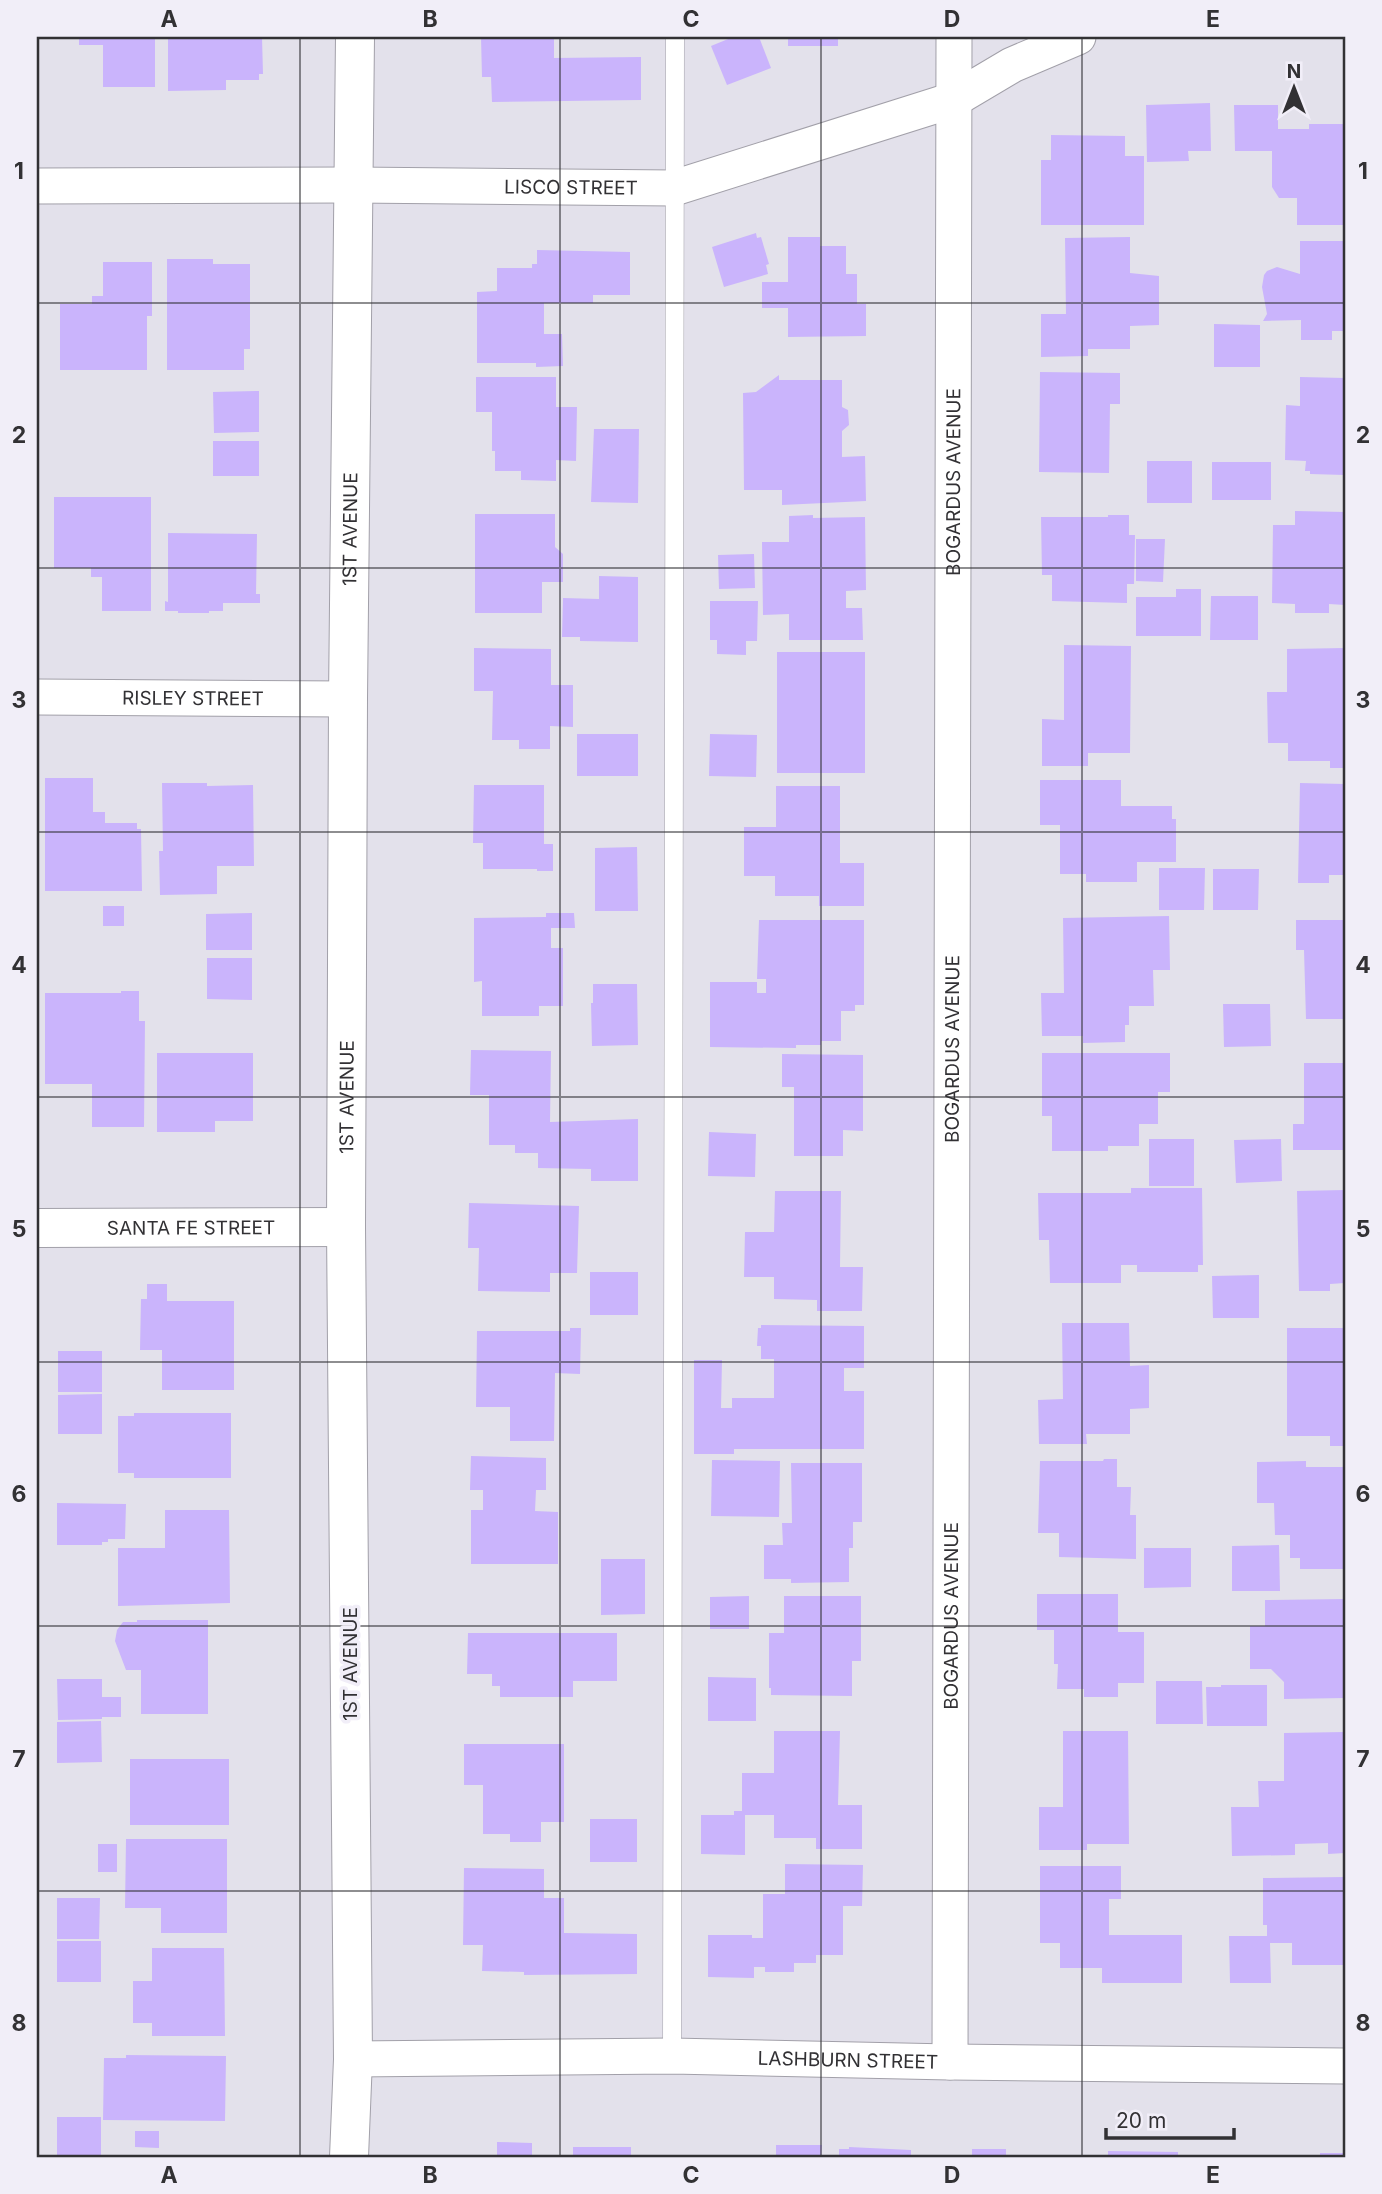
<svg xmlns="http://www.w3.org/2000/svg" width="1382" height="2194" font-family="Inter,sans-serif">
<rect width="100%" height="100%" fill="#e3e1eb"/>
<!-- building -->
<g fill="#cab4fc">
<polygon points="79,37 155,37 155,87 103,87 103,45 79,45"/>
<polygon points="168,37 262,37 263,74 259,74 259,80 226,80 226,90 168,91"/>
<polygon points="481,37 554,37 554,58 641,57 641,100 492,102 491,77 482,77"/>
<polygon points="733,37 759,37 771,68 727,85 711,46"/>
<rect x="788" y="37" width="50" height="9"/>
<polygon points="1210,103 1211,151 1188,151 1189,161 1147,162 1146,105"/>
<polygon points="1234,105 1278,105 1278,129 1309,129 1309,124 1345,124 1345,225 1297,225 1297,198 1279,198 1272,187 1272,151 1235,151"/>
<polygon points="1051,135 1125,136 1125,156 1144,156 1144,225 1041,225 1041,160 1051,160"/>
<polygon points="756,233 757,238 761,237 769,264 766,265 768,274 724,287 712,247"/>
<polygon points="788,237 820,237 820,246 846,246 846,274 857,274 857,304 866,304 866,336 788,337 788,308 762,308 762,282 788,282"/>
<polygon points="1130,237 1130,273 1159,276 1159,325 1130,326 1130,349 1088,349 1088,356 1041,357 1041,314 1066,314 1065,238"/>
<polygon points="1300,241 1345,241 1345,331 1332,331 1332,340 1301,340 1301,320 1263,321 1267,314 1262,287 1264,275 1267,271 1277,267 1300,274"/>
<polygon points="537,250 630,252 630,295 593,295 593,303 544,303 544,334 562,334 563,366 536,367 536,363 477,363 477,292 497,291 497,268 532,268 532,264 537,264"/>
<polygon points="167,259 213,259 213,264 250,264 250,349 244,349 244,370 167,370"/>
<polygon points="103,262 152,262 152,316 147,316 147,370 60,370 60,304 92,304 92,296 103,296"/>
<polygon points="1214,324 1260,325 1260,367 1214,367"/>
<polygon points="1040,372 1120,373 1120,404 1110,404 1109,473 1039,472"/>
<polygon points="779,375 779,380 842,380 842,407 848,410 849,425 842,431 842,457 865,456 866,501 782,505 782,490 744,490 743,393 756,392"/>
<polygon points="476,377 556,377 556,407 577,407 576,461 556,460 556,481 521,480 521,471 495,471 495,451 492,451 492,412 476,412"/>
<polygon points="1300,377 1345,378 1345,475 1310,474 1310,471 1305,471 1306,461 1285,460 1286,405 1300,406"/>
<polygon points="259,391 259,432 214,433 213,392"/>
<polygon points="594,429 639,429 638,503 591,502"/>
<rect x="213" y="441" width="46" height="35"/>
<rect x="1147" y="461" width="45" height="42"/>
<rect x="1212" y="462" width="59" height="38"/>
<polygon points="54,497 151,497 151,611 102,611 102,577 91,577 91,568 54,568"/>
<polygon points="1295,511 1345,512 1345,605 1329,604 1329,613 1295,613 1295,604 1272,603 1273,525 1295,525"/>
<polygon points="475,514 555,514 555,547 563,554 563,582 542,582 542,613 475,613"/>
<polygon points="813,515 813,518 865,517 866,590 846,591 846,608 862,608 863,640 789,640 789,614 763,615 762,542 789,542 789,516"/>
<polygon points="1108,515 1129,515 1129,535 1135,535 1134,584 1127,584 1127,603 1052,601 1052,575 1042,575 1041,517 1108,517"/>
<polygon points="168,533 257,534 256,594 260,594 260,603 223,603 223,611 209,611 209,613 178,613 178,611 165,611 165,601 168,602"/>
<polygon points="1136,539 1165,539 1163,582 1136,581"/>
<polygon points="754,554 755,588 719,589 718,555"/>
<polygon points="599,576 638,577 638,642 580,641 580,637 562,637 563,598 599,599"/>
<polygon points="1176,589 1201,589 1201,636 1136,636 1136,597 1176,597"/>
<polygon points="1211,596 1258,596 1258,640 1210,640"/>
<polygon points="710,601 758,601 757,641 746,641 746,655 717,654 717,640 710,640"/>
<polygon points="1064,645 1131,646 1130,753 1088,753 1088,766 1042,766 1042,719 1064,720"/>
<polygon points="474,648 551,649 551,685 573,685 573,727 550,726 550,749 519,749 519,740 492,740 493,691 474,691"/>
<polygon points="1345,648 1345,768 1330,768 1330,761 1288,761 1288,743 1268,743 1267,692 1287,692 1287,649"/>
<rect x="777" y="652" width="88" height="121"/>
<rect x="577" y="734" width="61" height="42"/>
<polygon points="710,734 757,735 756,777 709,776"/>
<polygon points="45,778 93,778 93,812 105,812 105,823 137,823 137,829 141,829 142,891 45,891"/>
<polygon points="1040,780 1121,780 1121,806 1172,806 1172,819 1176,819 1176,862 1137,862 1137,882 1086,882 1086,874 1060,874 1060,825 1040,825"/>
<polygon points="162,783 207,783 207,786 253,785 254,866 217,866 217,894 160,895 159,851 163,851"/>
<polygon points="1300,783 1345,784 1345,875 1329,875 1329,883 1298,883"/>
<polygon points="474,785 544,785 544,844 553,844 553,871 537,871 537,869 483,869 483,843 473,843"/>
<polygon points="776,786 840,786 840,863 864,863 864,906 819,906 819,896 775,896 775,876 744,876 744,827 776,827"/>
<polygon points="637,847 638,911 595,911 595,848"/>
<polygon points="1159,868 1205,868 1204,910 1159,910"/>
<polygon points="1213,869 1259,869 1258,910 1213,910"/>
<rect x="103" y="906" width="21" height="20"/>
<polygon points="252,913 252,950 206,950 206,914"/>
<polygon points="546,913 574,913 575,928 551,928 551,948 563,948 563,1006 539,1006 539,1016 482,1016 482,981 474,982 474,918 546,917"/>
<polygon points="1169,916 1170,970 1153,970 1154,1006 1129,1006 1129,1025 1125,1025 1125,1042 1083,1043 1083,1036 1042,1036 1041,993 1064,993 1063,918"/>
<polygon points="759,920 864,920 864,1005 855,1005 855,1011 841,1011 841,1041 821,1041 821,1045 796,1045 796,1048 710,1047 710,982 757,982 757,993 766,993 766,979 757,979"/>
<polygon points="1296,920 1345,920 1345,1019 1306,1019 1304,950 1296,950"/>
<polygon points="207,958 252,958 252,1000 207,999"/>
<polygon points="593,984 637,984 638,1045 592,1046 591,1003 593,1003"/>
<polygon points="121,991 139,991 139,1021 145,1021 144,1127 92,1127 92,1084 45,1084 45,993 121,993"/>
<polygon points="1223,1004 1270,1004 1271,1046 1224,1047"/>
<polygon points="471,1050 551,1051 550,1122 638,1119 638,1181 591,1181 591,1169 538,1168 538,1153 515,1153 515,1145 489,1145 489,1095 470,1095"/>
<polygon points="157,1053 253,1053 253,1121 215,1121 215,1132 157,1132"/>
<polygon points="1042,1053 1170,1053 1170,1092 1158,1092 1158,1124 1139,1124 1139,1146 1108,1146 1108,1151 1052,1151 1052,1116 1042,1116"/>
<polygon points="782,1054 863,1055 863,1131 843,1130 843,1156 794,1156 794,1087 782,1087"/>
<polygon points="1304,1063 1345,1063 1345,1150 1293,1150 1293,1124 1304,1124"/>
<polygon points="709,1132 756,1134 755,1177 708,1176"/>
<rect x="1149" y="1139" width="45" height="47"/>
<polygon points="1281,1139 1282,1181 1236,1183 1234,1140"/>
<polygon points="1131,1188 1202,1188 1203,1265 1198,1265 1198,1272 1137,1272 1137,1265 1121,1265 1121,1283 1050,1283 1049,1240 1039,1240 1038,1193 1131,1193"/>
<polygon points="1345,1190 1345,1283 1330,1284 1330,1291 1299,1291 1297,1191"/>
<polygon points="775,1191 841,1191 840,1267 863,1267 862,1311 817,1311 817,1300 774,1299 774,1277 744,1277 745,1232 774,1232"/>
<polygon points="469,1203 579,1206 577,1273 550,1273 550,1292 478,1291 479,1248 468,1248"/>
<rect x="590" y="1272" width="48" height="43"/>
<polygon points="1259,1275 1259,1318 1213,1318 1212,1276"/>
<polygon points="147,1284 167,1284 167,1301 234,1301 234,1390 162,1390 162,1350 140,1350 141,1299 147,1299"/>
<polygon points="1062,1323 1129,1323 1130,1366 1149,1365 1149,1408 1130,1409 1130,1434 1086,1434 1087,1444 1039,1444 1038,1400 1063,1399"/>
<polygon points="761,1325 864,1326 864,1368 844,1368 844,1391 864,1391 864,1449 734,1449 734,1454 694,1454 694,1360 722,1360 721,1408 732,1408 732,1398 774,1398 774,1359 761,1359 761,1346 757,1346 758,1328 761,1328"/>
<polygon points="570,1328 581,1328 580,1374 555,1373 554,1441 510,1441 510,1407 476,1407 477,1331 570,1331"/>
<polygon points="1287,1328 1345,1328 1345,1446 1330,1446 1330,1436 1287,1436"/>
<rect x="58" y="1351" width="44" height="41"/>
<polygon points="102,1394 102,1434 58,1434 58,1395"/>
<polygon points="134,1413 231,1413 231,1478 134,1478 134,1473 118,1473 118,1416 134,1416"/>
<polygon points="471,1456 546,1458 546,1490 536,1490 535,1511 558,1512 558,1564 471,1564 471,1510 483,1510 483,1490 470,1490"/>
<polygon points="1104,1459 1117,1459 1117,1487 1131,1487 1130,1515 1136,1515 1136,1559 1059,1557 1059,1533 1038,1533 1040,1461 1103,1461"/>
<polygon points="712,1460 780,1461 779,1517 711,1516"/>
<polygon points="1306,1461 1306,1467 1345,1467 1345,1569 1300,1569 1300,1558 1290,1558 1290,1535 1275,1535 1274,1503 1257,1503 1257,1462"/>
<polygon points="791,1463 862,1463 862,1522 853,1522 853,1548 849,1548 849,1582 791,1583 791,1579 764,1579 764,1545 783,1545 782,1523 792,1523"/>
<polygon points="57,1503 126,1504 125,1539 108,1539 108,1542 102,1542 102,1545 57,1545"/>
<polygon points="165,1510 229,1510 230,1603 118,1606 118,1548 165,1548"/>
<polygon points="1279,1545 1280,1591 1232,1591 1232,1546"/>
<polygon points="1144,1548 1191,1548 1191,1587 1144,1588"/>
<polygon points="601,1559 645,1559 645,1614 601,1615"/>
<polygon points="1037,1594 1118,1594 1118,1632 1144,1632 1144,1683 1118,1683 1118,1697 1084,1697 1084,1689 1057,1689 1058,1664 1054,1664 1054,1630 1037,1630"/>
<polygon points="749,1596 749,1629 710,1629 710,1597"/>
<polygon points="784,1596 861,1596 861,1661 852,1661 852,1696 771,1695 771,1688 769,1688 769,1633 784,1633"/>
<polygon points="1345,1599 1345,1698 1284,1699 1284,1682 1271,1669 1250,1669 1250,1626 1265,1626 1265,1600"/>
<polygon points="137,1620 208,1620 208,1714 141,1714 141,1670 126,1670 115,1641 117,1630 123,1622 137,1622"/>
<polygon points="468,1633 617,1633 617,1681 573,1681 573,1697 500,1697 500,1686 492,1686 492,1674 467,1674"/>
<polygon points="708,1677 756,1678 756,1721 708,1721"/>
<polygon points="57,1679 102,1679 102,1697 121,1697 121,1717 102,1717 102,1719 58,1720"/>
<polygon points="1156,1681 1202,1681 1203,1724 1156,1724"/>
<polygon points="1221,1685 1267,1685 1267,1726 1207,1726 1206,1687 1221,1687"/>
<polygon points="101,1721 102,1762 57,1763 57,1722"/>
<polygon points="774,1731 840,1731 838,1805 862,1805 862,1849 816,1849 816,1838 774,1838 774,1815 745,1815 745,1855 701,1854 701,1815 734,1815 734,1811 742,1811 742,1773 774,1773"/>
<polygon points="1063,1731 1128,1731 1129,1844 1087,1844 1087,1850 1039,1850 1039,1807 1063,1807"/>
<polygon points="1345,1732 1345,1853 1328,1854 1328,1843 1295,1844 1295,1855 1232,1856 1231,1807 1259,1807 1258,1781 1284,1781 1284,1733"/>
<polygon points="464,1744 564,1744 564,1822 541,1822 541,1842 510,1842 510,1834 483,1834 483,1785 464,1785"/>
<rect x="130" y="1759" width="99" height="66"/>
<rect x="590" y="1819" width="47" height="43"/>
<polygon points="126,1839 227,1839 227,1933 161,1933 161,1908 125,1908"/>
<rect x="98" y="1844" width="19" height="28"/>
<polygon points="785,1864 863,1865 862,1906 843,1906 843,1955 816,1955 816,1963 794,1963 794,1972 765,1972 765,1967 754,1967 754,1978 708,1977 708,1935 752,1935 752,1938 763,1938 763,1894 785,1894"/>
<polygon points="1040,1866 1121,1866 1121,1899 1109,1899 1109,1935 1182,1935 1182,1983 1102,1983 1102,1968 1060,1968 1060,1943 1040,1943"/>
<polygon points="464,1868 544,1869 544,1898 564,1898 564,1933 637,1934 637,1974 524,1975 524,1972 482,1971 483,1945 463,1945"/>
<polygon points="1345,1877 1345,1965 1292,1965 1292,1943 1270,1943 1271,1983 1230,1983 1229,1936 1267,1936 1267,1925 1263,1925 1263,1878"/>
<polygon points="57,1898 100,1898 99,1939 57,1939"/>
<rect x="57" y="1941" width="44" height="41"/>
<polygon points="152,1948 224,1948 225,2036 152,2036 152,2023 133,2023 133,1981 152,1981"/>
<polygon points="126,2055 226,2056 225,2121 103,2120 104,2058 126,2058"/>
<rect x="57" y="2117" width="44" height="40"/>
<polygon points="135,2131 159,2131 159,2148 135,2147"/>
<polygon points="497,2142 532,2143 532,2157 497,2157"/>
<polygon points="776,2145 822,2145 821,2157 776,2157"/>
<rect x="573" y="2147" width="58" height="10"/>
<polygon points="849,2147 911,2150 911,2157 839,2157 839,2149 849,2149"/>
<rect x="972" y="2149" width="34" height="8"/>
<polygon points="1108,2151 1178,2152 1178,2157 1108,2157"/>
<rect x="1320" y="2153" width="25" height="4"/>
</g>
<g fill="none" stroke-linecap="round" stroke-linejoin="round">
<defs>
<polyline id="lane" points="672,2056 675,37"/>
<g id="street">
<path id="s1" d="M37 186 354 185 674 188 953 100 1012 65 1078 37"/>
<path id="s2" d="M37 697 348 699"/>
<path id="s3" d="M353 2059 672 2056 950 2062 1345 2066"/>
<path id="s4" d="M950 2062 954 37"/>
</g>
<g id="secondary">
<path id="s5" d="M37 1228 346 1227"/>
<path id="s6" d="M349 2157 353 2059 346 1227 348 699 355 37"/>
</g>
</defs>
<!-- lane casing -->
<use href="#lane" stroke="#a2a0a9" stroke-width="19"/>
<!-- street casing -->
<use href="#street" stroke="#a2a0a9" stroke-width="37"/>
<!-- secondary casing -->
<use href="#secondary" stroke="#a2a0a9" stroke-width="40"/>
<!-- lane -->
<use href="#lane" stroke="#fff" stroke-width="18"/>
<!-- street -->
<use href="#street" stroke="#fff" stroke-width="35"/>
<!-- secondary -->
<use href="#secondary" stroke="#fff" stroke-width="38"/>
</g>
<!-- grid -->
<path fill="none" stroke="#323134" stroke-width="2" stroke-opacity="0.55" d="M300 37V2157M560 37V2157M821 37V2157M1082 37V2157M37 303H1345M37 568H1345M37 832H1345M37 1097H1345M37 1362H1345M37 1626H1345M37 1891H1345"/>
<g text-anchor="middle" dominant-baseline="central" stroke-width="7" stroke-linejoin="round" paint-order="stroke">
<!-- street labels -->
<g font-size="19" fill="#323134" stroke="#f1eef8">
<text stroke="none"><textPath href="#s1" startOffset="534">LISCO STREET</textPath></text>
<text stroke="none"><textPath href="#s4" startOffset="1580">BOGARDUS AVENUE</textPath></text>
<text stroke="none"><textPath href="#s6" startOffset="1628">1ST AVENUE</textPath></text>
<text stroke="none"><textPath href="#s2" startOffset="156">RISLEY STREET</textPath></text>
<text stroke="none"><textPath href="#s4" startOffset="1013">BOGARDUS AVENUE</textPath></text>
<text stroke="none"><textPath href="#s6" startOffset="1060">1ST AVENUE</textPath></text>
<text stroke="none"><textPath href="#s5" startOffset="154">SANTA FE STREET</textPath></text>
<text stroke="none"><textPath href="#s4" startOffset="446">BOGARDUS AVENUE</textPath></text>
<text transform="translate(350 1664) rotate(-90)">1ST AVENUE</text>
<text stroke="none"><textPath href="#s3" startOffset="495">LASHBURN STREET</textPath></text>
</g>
</g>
<!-- border -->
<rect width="1382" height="2194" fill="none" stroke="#f1eef8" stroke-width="77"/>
<!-- north arrow -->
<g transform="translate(1294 88)" stroke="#f1eef8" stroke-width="5" paint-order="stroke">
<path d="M0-5L12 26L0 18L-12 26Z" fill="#323134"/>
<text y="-10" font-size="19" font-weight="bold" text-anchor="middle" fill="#323134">N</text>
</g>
<!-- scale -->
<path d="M1106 2128v10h128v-10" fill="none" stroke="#323134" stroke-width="3.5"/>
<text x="1116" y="2128" font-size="21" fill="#323134" stroke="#f1eef8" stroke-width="5" paint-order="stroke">20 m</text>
<rect x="38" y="38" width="1306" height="2118" fill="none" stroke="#323134" stroke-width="2.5"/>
<g font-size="23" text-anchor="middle" font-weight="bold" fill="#323134">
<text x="169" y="27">A</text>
<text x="430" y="27">B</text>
<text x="691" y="27">C</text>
<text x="952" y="27">D</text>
<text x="1213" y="27">E</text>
<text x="19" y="179">1</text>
<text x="1363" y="179">1</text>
<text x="19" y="443">2</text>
<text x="1363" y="443">2</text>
<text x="19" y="708">3</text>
<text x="1363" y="708">3</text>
<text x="19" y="973">4</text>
<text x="1363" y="973">4</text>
<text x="19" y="1237">5</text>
<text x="1363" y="1237">5</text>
<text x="19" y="1502">6</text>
<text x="1363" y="1502">6</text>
<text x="19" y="1767">7</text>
<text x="1363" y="1767">7</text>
<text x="19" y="2031">8</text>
<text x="1363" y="2031">8</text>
<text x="169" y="2183">A</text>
<text x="430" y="2183">B</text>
<text x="691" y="2183">C</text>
<text x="952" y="2183">D</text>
<text x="1213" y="2183">E</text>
</g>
</svg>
